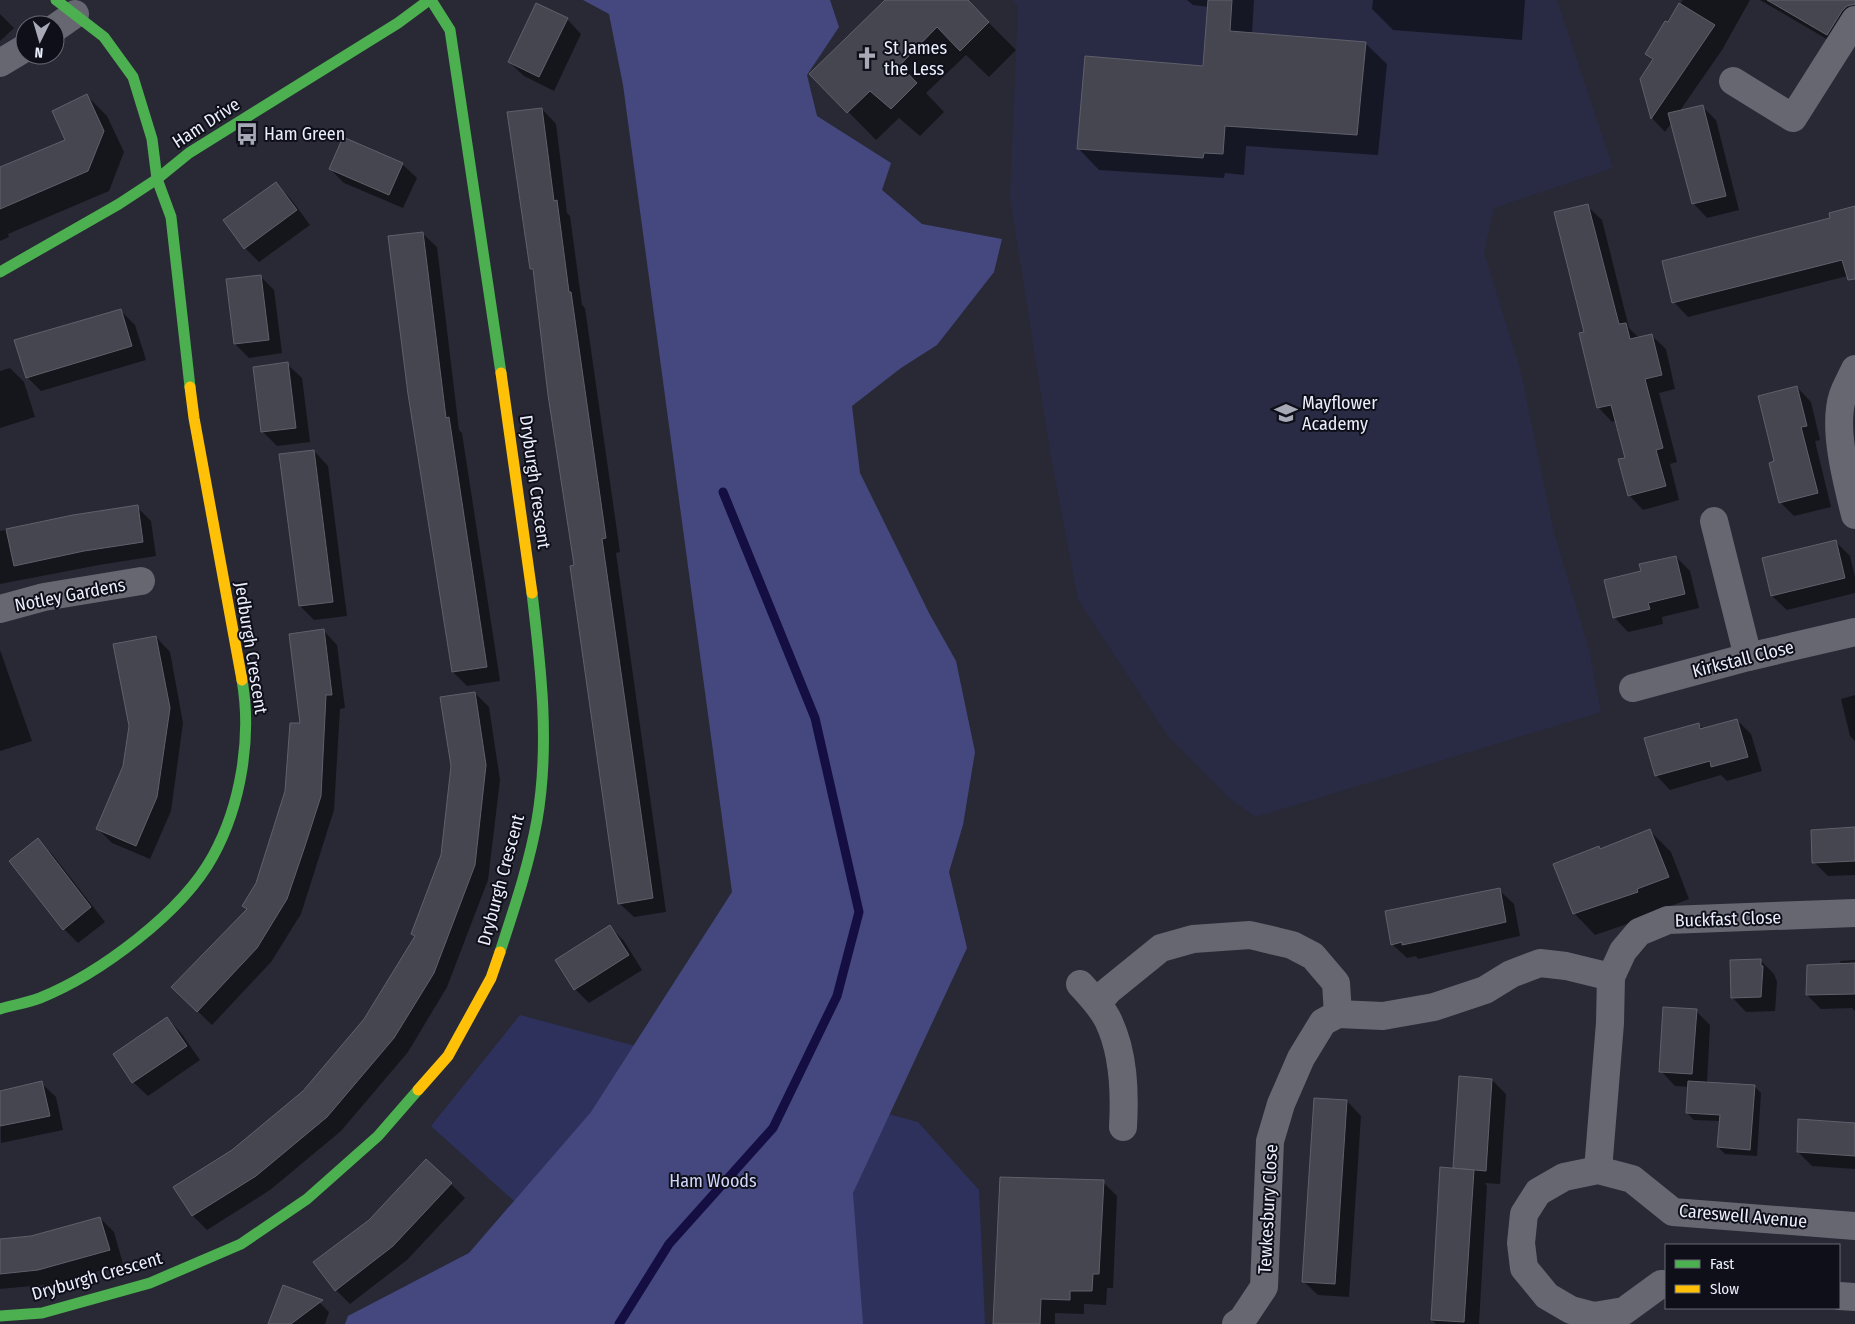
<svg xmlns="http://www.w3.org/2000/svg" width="1855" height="1324" font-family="'Fira Sans Condensed',sans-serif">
<rect width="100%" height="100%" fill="#282935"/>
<!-- built -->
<polygon fill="#292b45" points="1013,0 1557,0 1613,168 1494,208 1484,252 1520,369 1554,532 1589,650 1601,712 1256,817 1231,800 1167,735 1078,600 1051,457 1010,198 1018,6"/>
<!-- green -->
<polygon fill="#2e315c" points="520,1015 918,1122 979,1190 985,1324 388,1324 407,1285 469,1253 514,1201 431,1126"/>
<!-- forest -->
<polygon fill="#45487f" points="583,0 830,0 839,27 807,75 817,116 891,163 882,190 922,224 1002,239 994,272 937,345 901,368 852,406 860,473 929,613 956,661 975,752 963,825 949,872 967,948 853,1193 863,1324 345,1324 348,1316 469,1253 591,1112 732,892 623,85 609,14"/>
<!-- shadow -->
<g fill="#0007">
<polygon points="887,0 966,0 1016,50 989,77 966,55 926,93 944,112 920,136 899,118 876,140 811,74"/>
<polygon points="1187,0 1254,0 1252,34 1365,43 1387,64 1378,155 1246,146 1244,175 1225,173 1224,178 1099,170 1078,148 1204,68 1209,7 1193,5"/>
<polygon points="1373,0 1525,0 1522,40 1393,30 1372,9"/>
<polygon points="1683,0 1750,0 1722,50 1679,112 1702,106 1716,120 1739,210 1707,218 1693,203 1672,122 1665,132 1652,118 1641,79 1653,61 1647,54"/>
<polygon points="1760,0 1847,0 1855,8 1842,48"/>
<polygon points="0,14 14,28 0,41"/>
<polygon points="567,19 581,34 554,91 524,76 509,62"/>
<polygon points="87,96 107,116 124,152 109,191 8,234 9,237 0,241 0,169 67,141"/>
<polygon points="542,109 556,124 567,213 570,216 582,305 585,308 620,552 616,553 666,912 634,917 619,903 576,566 534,272 531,269"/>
<polygon points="402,164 417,178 403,208 344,183 330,169"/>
<polygon points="276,184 290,198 310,225 259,262 245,248"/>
<polygon points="1587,206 1602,220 1629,328 1639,338 1651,335 1666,349 1675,389 1659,393 1677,462 1670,464 1679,500 1643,510 1629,495 1627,459 1616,420 1612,422 1598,407 1586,333"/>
<polygon points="1855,207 1855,274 1688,317 1674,302"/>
<polygon points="422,233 437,247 459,430 462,433 500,681 467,686 453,672"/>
<polygon points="260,276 274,290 282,353 249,358 235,344"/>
<polygon points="121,311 135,325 146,360 41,391 27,377"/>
<polygon points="287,364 302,378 310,442 277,446 262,431"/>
<polygon points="10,368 24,382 35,417 0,428 0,371"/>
<polygon points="1797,387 1811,402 1820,440 1815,441 1831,507 1794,516 1780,502 1776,462"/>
<polygon points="314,451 328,466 347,616 314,620 300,606"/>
<polygon points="137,507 151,521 156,556 99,565 0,584 0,531 73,516"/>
<polygon points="1835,541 1850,556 1855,577 1855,593 1787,610 1772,596 1764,559"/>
<polygon points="1676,557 1690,571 1699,608 1662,617 1663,624 1628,632 1614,617 1642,572"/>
<polygon points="323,630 337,645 345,708 340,709 334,810 301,914 271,962 212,1025 187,1001 248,910 243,905 257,883 287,792"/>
<polygon points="156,637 170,652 183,723 171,811 150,859 112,843 97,828 124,766"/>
<polygon points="0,650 32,741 0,751"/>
<polygon points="475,693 489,707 500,780 488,880 447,987 408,1052 341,1131 270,1190 207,1230 193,1216 233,1151 304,1092 365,1019 415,937 412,934 442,856"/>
<polygon points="1855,695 1855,741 1850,736 1841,699"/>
<polygon points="1737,720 1751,734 1762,771 1727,781 1721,775 1670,790 1656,775 1698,724 1704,729"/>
<polygon points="1855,829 1855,875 1828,876 1814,862"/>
<polygon points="1650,831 1671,852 1689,899 1658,911 1659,913 1595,935 1574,913 1599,848 1601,850"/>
<polygon points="37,840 52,854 105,922 78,943 64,929"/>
<polygon points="1499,890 1514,904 1520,936 1418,959 1416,956 1407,958 1392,944"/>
<polygon points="610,927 624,941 642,970 589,1003 575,989"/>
<polygon points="1760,960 1774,974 1777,982 1775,1011 1746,1012 1732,997"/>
<polygon points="1855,960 1855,1011 1852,1008 1821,1009 1807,995 1841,964 1840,961"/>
<polygon points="1696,1011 1710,1025 1707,1083 1754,1086 1761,1093 1757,1156 1725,1154 1718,1147 1720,1121 1694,1120 1687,1113 1689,1087 1675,1086 1661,1071"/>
<polygon points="167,1018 181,1033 200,1060 148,1096 133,1082"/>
<polygon points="1492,1080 1506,1094 1500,1184 1485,1183 1487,1186 1479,1324 1436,1324 1432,1320 1457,1170 1454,1167"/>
<polygon points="41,1083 56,1097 63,1130 1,1143 0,1092"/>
<polygon points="1347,1101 1361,1116 1349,1297 1318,1295 1303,1281"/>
<polygon points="1855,1124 1855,1169 1812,1166 1798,1152"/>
<polygon points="1103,1182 1117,1196 1113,1288 1107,1288 1106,1305 1084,1304 1084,1314 1055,1313 1055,1324 995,1324"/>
<polygon points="451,1184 465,1198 407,1260 350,1304 336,1290 370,1221"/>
<polygon points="100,1218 114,1232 123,1264 53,1284 0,1289 0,1240 32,1237"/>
<polygon points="315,1298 329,1312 325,1324 270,1324"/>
</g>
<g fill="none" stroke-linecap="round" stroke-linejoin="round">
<!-- stream -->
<polyline stroke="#140e42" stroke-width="9" points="619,1324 669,1244 773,1128 837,996 859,912 815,718 723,492"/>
</g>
<!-- building -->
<g fill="#454650" stroke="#5f606a">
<polygon points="885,0 968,0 989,22 960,51 937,27 900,65 917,83 891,109 870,91 847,113 809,74"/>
<polygon points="1208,0 1232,0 1230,31 1366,42 1357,135 1225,126 1223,154 1204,153 1203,158 1077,149 1085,56 1203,66"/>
<polygon points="1767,0 1855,0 1855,4 1847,6 1842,11 1827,35"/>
<polygon points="536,3 568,18 539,77 508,62"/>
<polygon points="1679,3 1715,25 1651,119 1640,79 1653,59 1645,54 1665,21 1668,22"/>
<polygon points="87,94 104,131 88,171 0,209 0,167 65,140 52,111"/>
<polygon points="1703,105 1726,196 1692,204 1668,113"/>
<polygon points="542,108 554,201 557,200 569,292 571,292 606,538 602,539 653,898 618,904 570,566 574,565 548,395 533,269 530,269 507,112"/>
<polygon points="343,137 403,163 389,195 329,169"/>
<polygon points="276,182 297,210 244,249 223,220"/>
<polygon points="1588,204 1619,324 1626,323 1630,339 1652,334 1662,375 1645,379 1663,448 1656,450 1666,486 1628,496 1618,459 1625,458 1611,405 1597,408 1579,333 1584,332 1554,212"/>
<polygon points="1855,206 1855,279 1848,280 1842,260 1672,303 1662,261 1830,218 1829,213"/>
<polygon points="423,232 446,418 449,417 487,667 452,672 408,394 388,236"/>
<polygon points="261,275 269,340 234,344 226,279"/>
<polygon points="121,309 132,346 26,378 14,340"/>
<polygon points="288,362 296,428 261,432 253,367"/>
<polygon points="1797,386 1807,426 1801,427 1818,493 1779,503 1769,463 1774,461 1758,396"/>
<polygon points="314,450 333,602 299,606 279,454"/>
<polygon points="138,505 143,542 84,551 14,566 6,529 73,515"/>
<polygon points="1836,540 1845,578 1771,596 1762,558"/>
<polygon points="1676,556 1685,594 1648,603 1650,609 1613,618 1604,580 1641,571 1639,564"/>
<polygon points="324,629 332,695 326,695 321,796 305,846 287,899 257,948 197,1012 171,987 247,909 242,906 256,883 285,791 290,723 300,723 289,634"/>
<polygon points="156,636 170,708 157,797 136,846 96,829 123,766 129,726 113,644"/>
<polygon points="475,692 486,765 475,865 434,973 394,1038 327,1117 256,1176 192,1216 173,1187 232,1150 303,1091 364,1019 415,936 411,934 441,855 451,766 440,697"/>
<polygon points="1737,719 1748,757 1711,767 1710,761 1655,776 1644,738 1699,723 1700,729"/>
<polygon points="1855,827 1855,861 1812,863 1811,830"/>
<polygon points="1650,829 1669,877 1637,889 1638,892 1573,914 1553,864 1599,846 1600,849"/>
<polygon points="38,838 91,907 63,930 9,861"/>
<polygon points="1500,888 1506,922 1431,939 1402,945 1402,942 1391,945 1385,911"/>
<polygon points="610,925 629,955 574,990 555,960"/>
<polygon points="1761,959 1761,966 1763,966 1761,997 1731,998 1730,960"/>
<polygon points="1855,963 1855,994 1806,995 1807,965"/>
<polygon points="1663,1007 1697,1009 1692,1074 1659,1072"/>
<polygon points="167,1017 187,1046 132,1083 113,1054"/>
<polygon points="1459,1076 1492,1079 1486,1171 1453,1168"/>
<polygon points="42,1081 50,1116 0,1126 0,1091"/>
<polygon points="1688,1081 1755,1085 1750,1150 1717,1147 1720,1115 1686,1113"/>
<polygon points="1314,1098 1347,1100 1335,1284 1302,1282"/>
<polygon points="1798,1119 1855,1123 1855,1156 1797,1152"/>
<polygon points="426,1159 452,1183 393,1246 335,1291 313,1262 369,1220"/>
<polygon points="1440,1167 1474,1170 1464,1322 1431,1320"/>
<polygon points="1000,1177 1104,1180 1099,1274 1093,1274 1092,1291 1070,1291 1070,1300 1041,1299 1040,1324 993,1324"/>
<polygon points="100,1217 110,1250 38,1270 0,1274 0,1239 31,1236"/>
<polygon points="283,1285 323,1300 291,1324 268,1324"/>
</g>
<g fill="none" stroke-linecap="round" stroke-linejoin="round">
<!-- street -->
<g stroke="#666771" stroke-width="28">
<polyline points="55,28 75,14"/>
<polyline points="0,63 25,48"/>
<polyline points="1733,81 1793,118 1855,20"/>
<path d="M1855 369C1851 378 1846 386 1843 395 1832 427 1847 482 1855 515"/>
<polyline points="1714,521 1748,657"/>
<polyline points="0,609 44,597 141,581"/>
<polyline points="1633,688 1748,657 1855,632"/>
<path d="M1080 984C1090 995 1101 1006 1108 1020 1124 1053 1125 1092 1123 1127"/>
<polyline points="1098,1003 1108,991 1161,948 1193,939 1250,935 1292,945 1313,956 1336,983 1338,1014"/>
<polyline points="1598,1170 1610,1023 1611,977 1623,951 1639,932 1668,920 1855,913"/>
<polyline points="1666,1284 1661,1284 1624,1311 1594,1316 1571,1310 1547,1296 1524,1268 1521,1243 1524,1214 1538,1192 1564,1177 1598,1170 1632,1179 1673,1212 1855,1226"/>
<polyline points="1839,1296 1855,1297"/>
<polyline points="1236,1324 1242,1320 1264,1287 1270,1141 1281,1104 1301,1058 1323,1022 1338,1014 1383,1016 1434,1007 1485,990 1511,974 1540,963 1566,966 1611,977"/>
</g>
<!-- fast -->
<g stroke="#4caf50" stroke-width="11">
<polyline points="56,0 104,37 133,77 152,139 157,179 171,217 190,387"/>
<polyline points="431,0 450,30 501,373"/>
<polyline points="0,272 119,204 157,179 189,153 398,23 429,0"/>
<path d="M500 952C514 909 529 865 537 820 550 745 541 668 532 593"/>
<path d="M0 1009C13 1005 27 1003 40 998 99 974 182 913 213 856 241 805 252 737 242 680"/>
<polyline points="0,1316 42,1313 150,1283 241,1244 307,1199 378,1136 418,1090"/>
</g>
<!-- slow -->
<g stroke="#ffc107" stroke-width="11">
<polyline points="501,373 532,593"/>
<polyline points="190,387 194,418 242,680"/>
<polyline points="418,1090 448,1056 491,978 500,952"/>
</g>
</g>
<!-- icons -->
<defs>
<symbol id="church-bare" viewBox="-9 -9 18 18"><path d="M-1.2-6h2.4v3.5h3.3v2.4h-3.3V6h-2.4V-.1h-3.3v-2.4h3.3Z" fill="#a7a9b6" stroke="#0e0f18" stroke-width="2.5" paint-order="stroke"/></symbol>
<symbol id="bus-bare" viewBox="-9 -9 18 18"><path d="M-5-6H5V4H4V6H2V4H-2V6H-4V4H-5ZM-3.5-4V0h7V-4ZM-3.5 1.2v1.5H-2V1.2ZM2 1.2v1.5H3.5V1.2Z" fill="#a7a9b6" stroke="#0e0f18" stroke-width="2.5" paint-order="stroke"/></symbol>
<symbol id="school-bare" viewBox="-9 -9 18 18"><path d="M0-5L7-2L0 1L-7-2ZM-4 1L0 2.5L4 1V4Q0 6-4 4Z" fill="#a7a9b6" stroke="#0e0f18" stroke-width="2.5" paint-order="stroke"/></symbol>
</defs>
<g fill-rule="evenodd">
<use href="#church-bare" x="851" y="42" width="32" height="32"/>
<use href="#bus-bare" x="231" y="118" width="32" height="32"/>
<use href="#school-bare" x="1270" y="397" width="32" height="32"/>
</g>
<g text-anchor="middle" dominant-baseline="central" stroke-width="4" stroke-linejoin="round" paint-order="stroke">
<!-- poi labels -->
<g font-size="18" fill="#ebeefc" stroke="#0e0f18" text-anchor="start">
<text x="884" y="48">St James<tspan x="884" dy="21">the Less</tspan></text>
<text x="264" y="134">Ham Green</text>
<text x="1302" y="403">Mayflower<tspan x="1302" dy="21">Academy</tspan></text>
</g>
<!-- street labels -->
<g font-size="18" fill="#ebeefc" stroke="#0e0f18">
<text transform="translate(206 123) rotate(-33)">Ham Drive</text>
<text transform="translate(535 482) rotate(82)">Dryburgh Crescent</text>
<text transform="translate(70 595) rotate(-11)">Notley Gardens</text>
<text transform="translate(251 648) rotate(81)">Jedburgh Crescent</text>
<text transform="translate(1743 659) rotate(-14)">Kirkstall Close</text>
<text transform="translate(501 880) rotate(-75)">Dryburgh Crescent</text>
<text transform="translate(1728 919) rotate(-2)">Buckfast Close</text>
<text transform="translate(1268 1209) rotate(-87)">Tewkesbury Close</text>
<text transform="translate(1743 1216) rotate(5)">Careswell Avenue</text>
<text transform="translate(97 1276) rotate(-16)">Dryburgh Crescent</text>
</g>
<!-- park labels -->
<g font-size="18" fill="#d0d6fb" stroke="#0e0f18">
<text x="713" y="1181">Ham Woods</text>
</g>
</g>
<!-- legend -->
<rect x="1665" y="1244" width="175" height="65" fill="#0e0f18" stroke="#666873"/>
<rect x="1675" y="1260" width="25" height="8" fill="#4caf50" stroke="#666873"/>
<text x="1710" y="1269" font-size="15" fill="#ebeefc">Fast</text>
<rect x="1675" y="1285" width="25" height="8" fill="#ffc107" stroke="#666873"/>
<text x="1710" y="1294" font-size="15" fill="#ebeefc">Slow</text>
<!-- north arrow -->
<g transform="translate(40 40) rotate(185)"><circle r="24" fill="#0e0f18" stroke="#666873"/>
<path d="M0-4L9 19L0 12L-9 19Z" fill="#a7a9b6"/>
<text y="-8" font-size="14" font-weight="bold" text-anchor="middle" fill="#ebeefc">N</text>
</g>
</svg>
